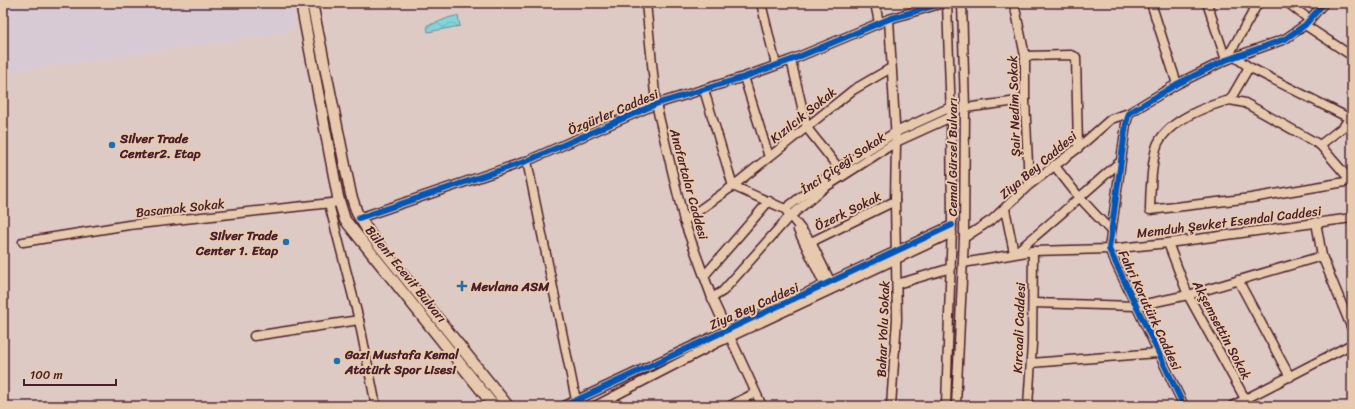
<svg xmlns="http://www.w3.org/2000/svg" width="1355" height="409" font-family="Sriracha,sans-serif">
<defs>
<pattern id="water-waves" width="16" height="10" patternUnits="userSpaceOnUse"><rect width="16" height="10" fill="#82d3da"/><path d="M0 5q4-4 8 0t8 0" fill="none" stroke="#72b5bb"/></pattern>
</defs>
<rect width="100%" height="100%" fill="#decac5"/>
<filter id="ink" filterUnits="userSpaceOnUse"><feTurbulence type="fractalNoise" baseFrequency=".025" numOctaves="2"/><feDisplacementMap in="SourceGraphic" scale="8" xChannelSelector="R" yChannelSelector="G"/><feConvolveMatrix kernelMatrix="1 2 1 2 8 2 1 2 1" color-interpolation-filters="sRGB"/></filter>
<g filter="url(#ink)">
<!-- built -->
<polygon fill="#d8cad5" points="3,3 291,3 296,27 288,29 289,32 3,73"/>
<!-- water -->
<path fill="url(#water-waves)" stroke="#6c8b94" d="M458 16 460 26 428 32 427 25C438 24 447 16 458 16Z"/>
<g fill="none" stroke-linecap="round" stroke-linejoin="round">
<defs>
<g id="minor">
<polyline points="646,3 656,104 684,221 712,298 762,406"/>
<polyline points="761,3 776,65"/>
<polyline points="875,3 879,23"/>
<polyline points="1014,3 1025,56 1025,100 1029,185"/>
<polyline points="1151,3 1177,84"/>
<polyline points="1207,3 1226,60"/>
<polyline points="1288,3 1310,20"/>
<polyline points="889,19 896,142 895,201 897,319 891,406"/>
<polyline points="1305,25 1352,56"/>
<polyline points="1025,56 1071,55 1076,57 1078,148"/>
<polyline points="1235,57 1249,67 1349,118 1352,123"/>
<polyline points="791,60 807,128 841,171"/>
<polyline points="1226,60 1258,3"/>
<polyline points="744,77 769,157"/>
<polyline points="704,90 733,186"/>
<path d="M1230 100 1245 103 1320 145 1351 181 1251 198 1150 210C1150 195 1152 156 1158 143 1170 120 1206 106 1230 100Z"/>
<polyline points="1230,100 1249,67"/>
<polyline points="965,108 1025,100"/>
<polyline points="1320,145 1343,127 1351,116"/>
<polyline points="527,161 576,400"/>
<polyline points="1054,165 1079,197 1110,230"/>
<polyline points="733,186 785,209 811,242 833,287"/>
<polyline points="329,204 359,320"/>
<polyline points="785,209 839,168 896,132 951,107"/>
<polyline points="1005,209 1014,253"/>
<polyline points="359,218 527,161 656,104 744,77 791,60 889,19 943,3"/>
<polyline points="684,221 733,186 853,90 891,68"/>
<polyline points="1316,222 1322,256 1352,329"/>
<polyline points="798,230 827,290"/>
<polyline points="964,238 993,219 1029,185 1078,148 1111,119 1129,113"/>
<polyline points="23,242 129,225 340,202"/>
<polyline points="811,242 895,201"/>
<polyline points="1168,243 1188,295 1249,406"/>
<path d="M1016 252C1052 223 1085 192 1120 162"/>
<polyline points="963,263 1033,251 1109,249 1168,243 1352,218"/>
<polyline points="704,276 769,201"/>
<polyline points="1238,280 1290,377"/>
<polyline points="897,284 951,268"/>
<polyline points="712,298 723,291 787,219 824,188 896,142 951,117"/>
<polyline points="1033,303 1136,306 1188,295 1322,256"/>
<polyline points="254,336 359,320 376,406"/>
<polyline points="1031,363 1157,353"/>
<polyline points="564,406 952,225"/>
<polyline points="595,406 715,344 952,233"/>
<polyline points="730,406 755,393"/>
<polyline points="946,406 952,225 951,117 947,3"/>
<polyline points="956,406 964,238 965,108 962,3"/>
<polyline points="1028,406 1032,344 1033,251"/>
<polyline points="1184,406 1109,249 1126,124 1129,113 1177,84 1226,60 1285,39 1305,25 1324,3"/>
<polyline points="1232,406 1352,344"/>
</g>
<g id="major">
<polyline points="301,3 338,197 345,220 494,406"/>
<polyline points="312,3 351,195 357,213 370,234 508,406"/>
</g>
</defs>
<!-- minor casing -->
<use href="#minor" stroke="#4a1f2b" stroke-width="11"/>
<!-- major casing -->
<use href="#major" stroke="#4a1f2b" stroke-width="13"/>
<!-- minor -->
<use href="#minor" stroke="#e7caae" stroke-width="8"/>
<!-- major -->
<use href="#major" stroke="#e7caae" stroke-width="10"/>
<defs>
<g id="cycleway">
<polyline points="359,218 527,161 656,104 744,77 791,60 889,19 943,3"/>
<polyline points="564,406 952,225"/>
<polyline points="1184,406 1109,249 1126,124 1129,113 1177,84 1226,60 1285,39 1305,25 1324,3"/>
</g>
</defs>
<!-- cycleway casing -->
<use href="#cycleway" stroke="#e7caae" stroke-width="8"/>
<!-- cycleway -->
<use href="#cycleway" stroke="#0057b8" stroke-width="6"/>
</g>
</g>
<!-- markers -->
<g fill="#1f6fb2" stroke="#e7caae" stroke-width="1.5">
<circle cx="112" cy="145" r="4"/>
<circle cx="286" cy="242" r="4"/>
<path d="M460 280h4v4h4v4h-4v4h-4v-4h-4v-4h4z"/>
<circle cx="337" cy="361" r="4"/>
</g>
<g text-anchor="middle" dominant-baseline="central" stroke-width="4" stroke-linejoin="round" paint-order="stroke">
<!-- street labels -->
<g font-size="13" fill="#4a1f2b" stroke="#e7caae">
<text transform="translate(1014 106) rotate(-92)">Şair Nedim Sokak</text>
<text transform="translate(613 112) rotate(-23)">Özgürler Caddesi</text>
<text transform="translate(803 115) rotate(-39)">Kızılcık Sokak</text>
<text transform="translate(952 157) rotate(-90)">Cemal Gürsel Bulvarı</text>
<text transform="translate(843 163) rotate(-34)">İnci Çiçeği Sokak</text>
<text transform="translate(1038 165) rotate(-40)">Ziya Bey Caddesi</text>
<text transform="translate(689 184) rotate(75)">Anafartalar Caddesi</text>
<text transform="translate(180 208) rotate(-6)">Basamak Sokak</text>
<text transform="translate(848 211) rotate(-26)">Özerk Sokak</text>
<text transform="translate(1229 222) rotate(-7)">Memduh Şevket Esendal Caddesi</text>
<text transform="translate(406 274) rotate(51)">Bülent Ecevit Bulvarı</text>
<text transform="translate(754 306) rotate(-24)">Ziya Bey Caddesi</text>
<text transform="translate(1150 310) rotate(65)">Fahri Korutürk Caddesi</text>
<text transform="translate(1019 328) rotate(-88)">Kırcaali Caddesi</text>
<text transform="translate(883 329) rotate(-88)">Bahar Yolu Sokak</text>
<text transform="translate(1222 330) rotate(62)">Akşemsettin Sokak</text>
</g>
<!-- poi labels -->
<g font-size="13" font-weight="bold" fill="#4a1f2b" stroke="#e7caae" text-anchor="start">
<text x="120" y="138">Silver Trade<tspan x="120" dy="15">Center2. Etap</tspan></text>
<text x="278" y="235" text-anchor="end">Silver Trade<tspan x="278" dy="15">Center 1. Etap</tspan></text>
<text x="471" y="286">Mevlana ASM</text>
<text x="345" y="354">Gazi Mustafa Kemal<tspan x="345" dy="15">Atatürk Spor Lisesi</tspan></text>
</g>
</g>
<!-- margin -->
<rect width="1355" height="409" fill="none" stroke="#e7caae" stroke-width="16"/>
<rect x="8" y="8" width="1339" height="393" fill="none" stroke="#4a1f2b" stroke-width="1.5" filter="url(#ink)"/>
<!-- scale -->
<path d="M24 379v6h92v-6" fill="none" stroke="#4a1f2b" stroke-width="2"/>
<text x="30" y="379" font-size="12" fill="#4a1f2b" stroke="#e7caae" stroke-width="3" paint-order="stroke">100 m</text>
</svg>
